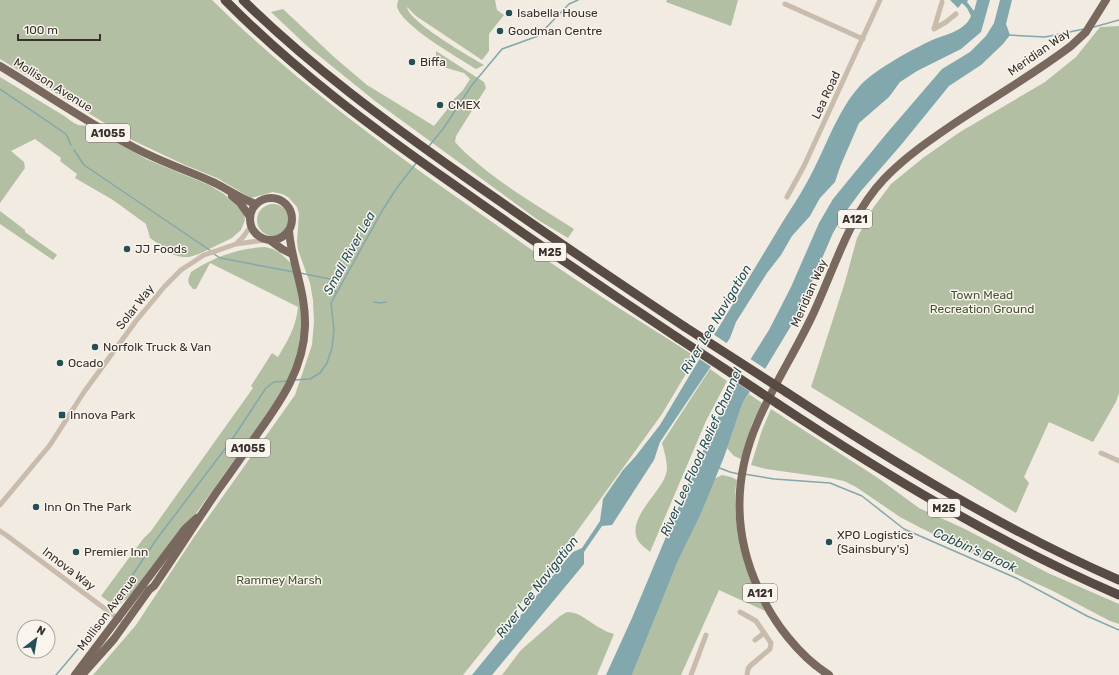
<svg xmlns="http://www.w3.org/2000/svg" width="1119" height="675" font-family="Rubik,sans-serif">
<rect width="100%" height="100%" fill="#f1ebe1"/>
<!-- green -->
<g fill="#b3bfa2">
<path d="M0 0H212C283 70 361 129 442 187 502 229 561 271 622 310 647 326 672 341 696 357L662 414 565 548 463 675H93L136 625 194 537 295 395 312 345 314 322 313 300 310 283 298 250 297 241 299 214 297 207 288 197 282 194 273 192 251 198 217 178 185 165 134 141 0 59Z"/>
<path d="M398 0H495L497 10 504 15 489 34V51L482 60 416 16 407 7C409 22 469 56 484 65L476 69C459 58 400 25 397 6 397 4 398 2 398 0Z"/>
<polygon points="667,0 738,0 731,26 666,2"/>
<path d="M283 9 334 57 367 85 434 126 446 111 453 100 463 90 470 79 464 73 443 67H437L436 62V51L484 82 486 88 456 136 455 142C486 176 535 204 574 229L568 238 538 220 375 101 307 46 271 12Z"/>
<polygon points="1119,26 1119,393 1116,402 1093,442 1049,422 1024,477 1029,483 1016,513 811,387 845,282 857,238 873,208 891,184 923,158 960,132 1045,82 1076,57 1100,27"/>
<path d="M0 77 66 117C73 123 79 127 87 125L146 159 209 185 224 194 239 208 244 215 245 220 241 230 232 238 199 254 189 257H182L174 255 150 238 146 224 113 200 75 178 77 174 60 161 61 158 35 139 11 151 24 162 25 168 0 203Z"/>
<circle cx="273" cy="220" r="16"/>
<polygon points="0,211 25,230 25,232 57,255 53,260 0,224"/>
<path d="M265 247 273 249 280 253 292 264 303 313 302 337 297 357 290 376 274 405 192 519 153 565 128 598 118 605 112 604 101 596 143 539 151 531 253 388 251 386 272 353 278 357C288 340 296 327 298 307L210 263 196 289H193L189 284 188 280 191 272C214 257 238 248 265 247Z"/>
<path d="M710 369 727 381 706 421 650 552C647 549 642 546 639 542 624 520 661 493 666 474 669 466 664 451 662 443Z"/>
<polygon points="749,394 762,403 752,424 741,459 734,456 727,448 743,402"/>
<polygon points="771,409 878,478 919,508 965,529 1048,573 1119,604 1119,624 1110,621 1053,591 979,557 921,528 900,517 856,487 844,481 830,478 766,469 751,465 762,430"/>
<path d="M722 475 731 477 737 480C735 488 735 496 735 505 736 543 749 578 765 611L719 590 681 675H632L678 561 700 516 714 479Z"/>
<path d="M567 612C581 612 589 623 602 629 605 631 610 633 614 634L597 675H502L521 650 560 616Z"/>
</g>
<!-- water -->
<g fill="#82a7ac">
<path d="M950 0H968L967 2 974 11 977 0H990L981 32 961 49 917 71 900 82 889 97 859 123 840 167 835 182 820 198 810 216 792 236 781 255 767 273 736 322 730 338 660 442 654 460 612 525 602 526 584 552V564L492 675H472L565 561 573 552 582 548 600 521 603 499 623 470 635 457 660 425C700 357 742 290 782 223 790 210 799 197 806 184 823 155 836 113 858 88 871 72 909 51 928 42 942 35 965 32 971 16L967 8 962 3 958 8Z"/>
<polygon points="1000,0 1012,0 1006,24 1010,35 1003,44 981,65 949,86 901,145 861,191 844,214 833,233 797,316 765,369 743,402 724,457 700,516 678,561 632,675 606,675 632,618 689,482 729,393 769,330 791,287 819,223 833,199 887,133 942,69 970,52 986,36 994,23"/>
</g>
<!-- pier -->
<g fill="#f1ebe1">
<polygon points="713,334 728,344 713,368 698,358"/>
<polygon points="749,358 767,370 752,393 734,381"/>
</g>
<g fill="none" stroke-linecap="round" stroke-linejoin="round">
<!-- stream -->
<g stroke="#82a7ac" stroke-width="1.5">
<polyline points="1094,27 1119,20"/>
<polyline points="1009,35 1045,37 1084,29"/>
<polyline points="0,89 66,134 71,145"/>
<polyline points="429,146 443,129 472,85 502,49 538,36 569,4 578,0"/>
<polyline points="74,150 84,165 211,251"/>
<polyline points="214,254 220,258 294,272"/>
<polyline points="300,273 330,279 336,293"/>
<polyline points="374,302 380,303 386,302"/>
<polyline points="294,380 310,379 320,373 327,363 332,348 334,330 331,303 382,211 396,189 417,162"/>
<polyline points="717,467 730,472 739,474"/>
<polyline points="744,474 774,479 830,483 862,496 904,529 1016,578 1087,616 1119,630"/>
<polyline points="109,610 156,540 231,441 266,388 274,382 288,381"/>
<polyline points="56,675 100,623 107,613"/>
</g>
<!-- minor -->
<g stroke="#c9bcad" stroke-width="5">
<polyline points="942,2 934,29 946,22 956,14"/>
<polyline points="785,4 863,39"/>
<polyline points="787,197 804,166 880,0"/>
<polyline points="237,243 243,237 251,226"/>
<polyline points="1101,453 1119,461"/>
<polyline points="0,505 50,445 84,392 136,321 165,286 181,270 204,255 236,244 266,240"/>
<polyline points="0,531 6,535 120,620"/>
<polyline points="740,612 756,621 771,643 770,649 750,666 748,669 747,675"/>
<polyline points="755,640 764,633"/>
<polyline points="691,675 706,635"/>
</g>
<!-- primary -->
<g stroke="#78685e" stroke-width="8">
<path d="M0 66C45 93 88 123 135 148 161 162 189 171 215 183 229 190 241 199 256 204"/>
<polyline points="232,196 240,203 250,217"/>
<circle cx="271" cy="219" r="21"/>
<polyline points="271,241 282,249 292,254"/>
<polyline points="75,675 185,529 197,518"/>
<path d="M82 675 114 639 149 590 154 586C176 554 196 522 218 490 232 471 245 452 258 433 281 401 304 368 305 326 306 292 292 265 289 231"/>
<path d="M829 675C799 656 773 622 759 590 733 534 733 478 758 421 774 384 797 349 814 312 835 267 849 216 884 179 905 157 930 140 955 123 994 97 1034 74 1071 46L1086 32 1106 0"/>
</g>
<!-- motorway -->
<g stroke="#584b43" stroke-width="9">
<path d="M225 0C293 69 371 127 450 182 525 235 601 287 678 338"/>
<path d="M243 0C311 67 387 122 465 177 538 228 611 278 685 327"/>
<path d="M786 392C893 462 1002 529 1119 580"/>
<path d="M778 404C887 476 999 543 1119 595"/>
</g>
<!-- motorway-bridge -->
<g stroke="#584b43" stroke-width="9">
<polyline points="685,327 786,392"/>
<polyline points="678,338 778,404"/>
</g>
</g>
<!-- markers -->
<g fill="#244f56" stroke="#f9f4ed" stroke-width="1.5">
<circle cx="509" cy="13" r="4"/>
<circle cx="500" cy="31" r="4"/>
<circle cx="412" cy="62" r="4"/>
<circle cx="440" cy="105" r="4"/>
<circle cx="127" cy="249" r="4"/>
<circle cx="95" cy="347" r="4"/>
<circle cx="60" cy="363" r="4"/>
<rect x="58" y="411" width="8" height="8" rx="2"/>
<circle cx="36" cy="507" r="4"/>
<circle cx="829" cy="542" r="4"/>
<circle cx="76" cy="552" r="4"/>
</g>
<g text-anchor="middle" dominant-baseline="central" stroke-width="3" stroke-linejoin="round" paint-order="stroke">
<!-- shield labels -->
<g fill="#f9f4ed" stroke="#726b65" stroke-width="1">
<rect x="86" y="124" width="44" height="18" rx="3"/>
<rect x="838" y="210" width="34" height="18" rx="3"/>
<rect x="534" y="243" width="32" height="18" rx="3"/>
<rect x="226" y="439" width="44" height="18" rx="3"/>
<rect x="928" y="499" width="32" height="18" rx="3"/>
<rect x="743" y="584" width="34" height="18" rx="3"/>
</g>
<g font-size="11" font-weight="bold" fill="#38302b">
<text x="108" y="133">A1055</text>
<text x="855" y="219">A121</text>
<text x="550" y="252">M25</text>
<text x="248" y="448">A1055</text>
<text x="944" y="508">M25</text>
<text x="760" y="593">A121</text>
</g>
<!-- poi labels -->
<g font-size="12" fill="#38302b" stroke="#f9f4ed" text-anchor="start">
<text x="517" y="13">Isabella House</text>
<text x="508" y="31">Goodman Centre</text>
<text x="420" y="62">Biffa</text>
<text x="448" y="105">CMEX</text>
<text x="135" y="249">JJ Foods</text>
<text x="103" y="347">Norfolk Truck &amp; Van</text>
<text x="68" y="363">Ocado</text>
<text x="70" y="415">Innova Park</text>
<text x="44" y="507">Inn On The Park</text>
<text x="837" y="535">XPO Logistics<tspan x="837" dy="14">(Sainsbury's)</tspan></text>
<text x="84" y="552">Premier Inn</text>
</g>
<!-- street labels -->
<g font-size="12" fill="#38302b" stroke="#f9f4ed">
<text transform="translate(1039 52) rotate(-35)">Meridian Way</text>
<text transform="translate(53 85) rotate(32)">Mollison Avenue</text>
<text transform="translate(826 95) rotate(-65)">Lea Road</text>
<text transform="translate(809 293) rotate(-66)">Meridian Way</text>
<text transform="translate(135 307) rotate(-52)">Solar Way</text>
<text transform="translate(69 569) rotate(37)">Innova Way</text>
<text transform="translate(107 613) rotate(-53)">Mollison Avenue</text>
</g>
<!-- park labels -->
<g font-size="12" fill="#455431" stroke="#f9f4ed">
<text x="982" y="295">Town Mead<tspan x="982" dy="14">Recreation Ground</tspan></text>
<text x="279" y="580">Rammey Marsh</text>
</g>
<!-- water labels -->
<g font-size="13" font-style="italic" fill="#244f56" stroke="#f9f4ed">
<text transform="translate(349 253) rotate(-61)">Small River Lea</text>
<text transform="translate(716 319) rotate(-59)">River Lee Navigation</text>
<text transform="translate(701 452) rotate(-66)">River Lee Flood Relief Channel</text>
<text transform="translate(975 550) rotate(24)">Cobbin's Brook</text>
<text transform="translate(537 587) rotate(-52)">River Lee Navigation</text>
</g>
</g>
<!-- north arrow -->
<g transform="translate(36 639) rotate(31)"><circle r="19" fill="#f9f4ed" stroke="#aca69f"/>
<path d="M0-3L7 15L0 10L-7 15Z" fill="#244f56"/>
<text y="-6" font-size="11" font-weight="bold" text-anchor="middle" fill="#38302b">N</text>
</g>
<!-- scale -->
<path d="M18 34v6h82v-6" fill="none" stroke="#38302b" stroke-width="2"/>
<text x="24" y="34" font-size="12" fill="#38302b" stroke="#f9f4ed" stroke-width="3" paint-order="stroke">100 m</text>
</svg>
